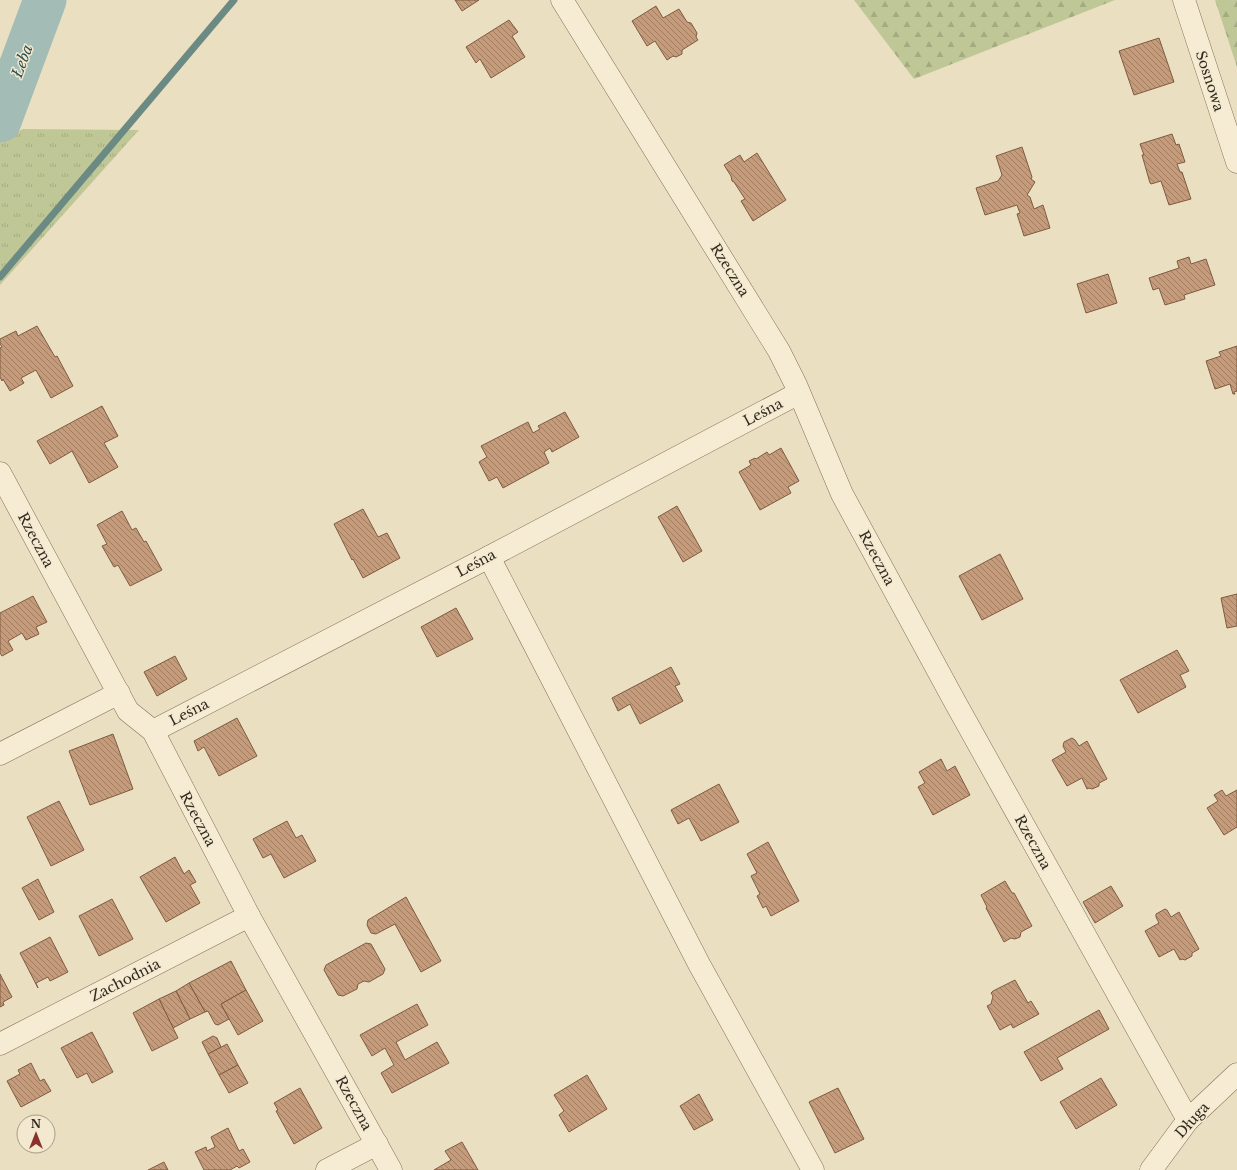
<svg xmlns="http://www.w3.org/2000/svg" width="1237" height="1170" font-family="'Libre Baskerville',serif">
<defs>
<pattern id="grass-tufts" width="24" height="20" patternUnits="userSpaceOnUse"><rect width="24" height="20" fill="#c0c796"/><path d="M3 7l-1-3M5 7V3M7 7l1-3M15 17l-1-3M17 17v-4M19 17l1-3" fill="none" stroke="#a5ab81"/></pattern>
<pattern id="forest-firs" width="22" height="20" patternUnits="userSpaceOnUse"><rect width="22" height="20" fill="#c0c796"/><path d="M5 1l3.5 6h-7zM16 11l3.5 6h-7z" fill="#a5ab81"/></pattern>
<pattern id="building-back-hatch" width="6" height="6" patternUnits="userSpaceOnUse"><rect width="6" height="6" fill="#c69b79"/><path d="M-1 5l2 2M0 0l6 6M5-1l2 2" fill="none" stroke="#a17e63"/></pattern>
</defs>
<rect width="100%" height="100%" fill="#eadfc1"/>
<!-- grass -->
<polygon fill="url(#grass-tufts)" points="23,129 139,130 0,285 0,140"/>
<!-- forest -->
<g fill="url(#forest-firs)">
<polygon points="854,0 1115,0 914,79"/>
<polygon points="1215,0 1237,0 1237,67"/>
</g>
<g fill="none" stroke-linecap="round" stroke-linejoin="round">
<!-- stream -->
<polyline stroke="#6b8a83" stroke-width="7" points="0,277 234,0"/>
<!-- river -->
<polyline stroke="#a3bdb6" stroke-width="43" points="0,121 45,0"/>
</g>
<!-- building -->
<g fill="url(#building-back-hatch)" stroke="#7f5b41">
<polygon points="455,0 479,0 462,11"/>
<polygon points="656,6 663,18 679,9 687,22 691,23 697,33 696,37 698,40 682,50 682,54 676,57 673,56 667,60 655,41 647,46 632,21"/>
<polygon points="509,20 518,32 512,36 525,57 491,78 480,59 476,63 466,47"/>
<polygon points="1159,38 1174,82 1134,95 1119,51"/>
<polygon points="1172,134 1176,145 1179,144 1185,162 1177,164 1180,172 1182,172 1191,199 1169,205 1161,181 1151,184 1150,183 1142,155 1144,155 1140,144"/>
<polygon points="1022,147 1032,177 1031,179 1035,182 1027,195 1030,197 1034,209 1043,205 1050,228 1024,236 1017,214 1020,213 1017,205 985,215 976,188 998,181 1002,175 996,156"/>
<polygon points="757,153 786,200 753,221 741,201 745,199 734,182 732,181 731,176 724,165 740,155 744,162"/>
<polygon points="1189,257 1191,264 1206,259 1215,285 1184,295 1185,299 1165,305 1159,288 1153,290 1149,278 1179,268 1177,261"/>
<polygon points="1108,274 1117,303 1086,313 1077,284"/>
<polygon points="37,326 55,357 57,356 73,386 51,398 36,370 21,378 24,383 10,391 3,379 2,381 0,377 0,348 2,347 0,344 0,339 16,331 18,336"/>
<polygon points="1237,346 1237,391 1234,392 1235,394 1233,394 1230,384 1215,389 1206,361 1221,356 1219,352"/>
<polygon points="102,406 118,436 104,443 118,467 89,483 72,451 50,464 37,441"/>
<polygon points="565,412 579,437 552,452 550,448 544,452 549,463 503,488 497,477 489,481 479,462 487,457 481,446 528,422 533,433 540,429 538,426"/>
<polygon points="781,448 799,481 788,487 791,493 760,510 739,472 751,465 749,461 755,458 756,459 767,452 769,455"/>
<polygon points="677,506 702,551 683,562 658,517"/>
<polygon points="363,509 378,537 387,533 400,558 363,578 353,559 352,560 334,524"/>
<polygon points="122,511 132,530 136,528 144,542 146,541 162,570 130,586 118,565 114,567 102,546 107,544 97,525"/>
<polygon points="1000,554 1023,599 982,620 959,576"/>
<polygon points="1237,594 1237,626 1227,628 1221,598"/>
<polygon points="33,596 47,622 36,627 39,634 26,640 22,633 8,641 13,650 2,656 0,653 0,613"/>
<polygon points="456,608 473,639 437,657 421,627"/>
<polygon points="1177,650 1189,671 1180,675 1186,687 1138,713 1120,680"/>
<polygon points="175,656 187,679 157,696 144,672"/>
<polygon points="671,667 680,684 675,686 683,701 640,724 630,704 618,711 612,698"/>
<polygon points="237,718 257,756 219,776 204,747 198,751 194,741"/>
<polygon points="113,734 133,789 90,805 69,751"/>
<polygon points="1072,738 1075,740 1079,746 1087,741 1107,779 1099,783 1099,786 1092,789 1089,788 1087,789 1082,778 1067,786 1052,760 1066,752 1063,746 1064,742"/>
<polygon points="941,759 947,771 955,766 970,795 933,815 918,787 925,783 919,772"/>
<polygon points="719,784 739,822 701,841 689,818 678,824 671,810"/>
<polygon points="1222,790 1226,796 1237,790 1237,827 1224,835 1207,808 1218,801 1214,795"/>
<polygon points="59,801 84,850 51,866 27,817"/>
<polygon points="287,821 296,838 302,835 316,861 284,878 271,854 263,858 253,839"/>
<polygon points="768,842 799,901 771,916 766,906 763,908 757,896 760,894 751,876 757,873 747,854"/>
<polygon points="175,857 184,874 189,870 196,882 190,885 200,903 166,922 140,877"/>
<polygon points="38,879 54,912 39,920 22,888"/>
<polygon points="1005,881 1012,893 1014,893 1032,926 1021,932 1020,937 1015,939 1011,938 1004,942 986,908 987,907 981,895"/>
<polygon points="1111,886 1123,906 1095,923 1083,902"/>
<polygon points="406,897 441,961 421,972 395,924 376,934 371,933 367,925 368,920"/>
<polygon points="112,899 133,939 99,956 79,916"/>
<polygon points="1165,909 1167,910 1171,917 1179,912 1199,949 1192,953 1192,956 1185,960 1182,959 1180,960 1174,949 1159,957 1145,931 1159,923 1156,917 1156,914"/>
<polygon points="50,937 68,972 50,981 48,977 36,983 38,988 20,953"/>
<polygon points="366,943 371,944 385,969 383,974 369,982 364,981 358,984 357,989 343,996 338,995 324,970 326,965"/>
<polygon points="231,961 246,990 221,1004 229,1019 218,1025 215,1024 208,1011 205,1012 189,983"/>
<polygon points="0,974 12,997 3,1002 4,1005 0,1007"/>
<polygon points="1015,980 1028,1003 1031,1001 1039,1014 1013,1028 1011,1024 1000,1030 987,1006 991,1004 993,996 991,993 993,991"/>
<polygon points="189,983 205,1012 190,1019 176,991"/>
<polygon points="246,990 263,1021 238,1035 221,1004"/>
<polygon points="176,991 190,1019 173,1028 159,999"/>
<polygon points="159,999 178,1038 152,1051 133,1013"/>
<polygon points="417,1004 428,1025 396,1042 405,1060 437,1042 449,1063 392,1093 381,1073 394,1065 385,1048 372,1056 360,1035"/>
<polygon points="1099,1010 1109,1029 1057,1058 1063,1069 1041,1081 1024,1052"/>
<polygon points="92,1032 113,1072 92,1083 87,1073 77,1078 61,1048"/>
<polygon points="213,1036 217,1038 221,1047 208,1054 202,1042"/>
<polygon points="227,1044 238,1065 219,1075 208,1054"/>
<polygon points="31,1063 40,1081 44,1079 51,1091 21,1107 7,1081 20,1074 18,1070"/>
<polygon points="238,1065 248,1083 229,1093 219,1075"/>
<polygon points="587,1075 607,1109 569,1132 559,1115 564,1111 554,1095"/>
<polygon points="1101,1078 1117,1105 1076,1129 1060,1102"/>
<polygon points="300,1088 322,1128 294,1144 276,1111 278,1110 274,1103"/>
<polygon points="838,1088 864,1139 835,1153 809,1102"/>
<polygon points="699,1094 713,1120 694,1130 680,1106"/>
<polygon points="228,1128 239,1151 243,1149 250,1162 239,1168 237,1166 230,1170 204,1170 195,1152 206,1147 207,1151 215,1147 211,1137"/>
<polygon points="462,1142 478,1170 434,1170 451,1160 445,1151"/>
<polygon points="164,1162 168,1170 148,1170"/>
</g>
<g fill="none" stroke-linecap="round" stroke-linejoin="round">
<defs>
<g id="minor">
<polyline points="562,0 779,351 796,385 842,494 955,702 1188,1120"/>
<polyline points="1184,0 1237,162"/>
<polyline points="0,473 128,711 153,731 249,916 391,1170"/>
<polyline points="489,557 699,964 813,1170"/>
<polyline points="153,731 489,557 799,393"/>
<polyline points="0,754 119,693"/>
<polyline points="0,1044 249,916"/>
<polyline points="327,1170 377,1144"/>
<polyline points="1151,1170 1188,1120 1237,1074"/>
</g>
</defs>
<!-- minor casing -->
<use href="#minor" stroke="#82705a" stroke-width="23"/>
<!-- minor -->
<use href="#minor" stroke="#f6ecd3" stroke-width="22"/>
</g>
<g text-anchor="middle" dominant-baseline="central" stroke-width="3" stroke-linejoin="round" paint-order="stroke">
<!-- street labels -->
<g font-size="14" fill="#33281d" stroke="#f2e9d0">
<text transform="translate(1210 81) rotate(72)">Sosnowa</text>
<text transform="translate(730 270) rotate(58)">Rzeczna</text>
<text transform="translate(763 412) rotate(-28)">Leśna</text>
<text transform="translate(36 540) rotate(62)">Rzeczna</text>
<text transform="translate(877 558) rotate(62)">Rzeczna</text>
<text transform="translate(476 563) rotate(-28)">Leśna</text>
<text transform="translate(189 712) rotate(-27)">Leśna</text>
<text transform="translate(198 819) rotate(62)">Rzeczna</text>
<text transform="translate(1033 842) rotate(61)">Rzeczna</text>
<text transform="translate(125 980) rotate(-27)">Zachodnia</text>
<text transform="translate(354 1103) rotate(61)">Rzeczna</text>
<text transform="translate(1192 1120) rotate(-48)">Długa</text>
</g>
<!-- water labels -->
<g font-size="15" font-style="italic" fill="#2d5150" stroke="#f2e9d0">
<text transform="translate(22 61) rotate(-70)">Łeba</text>
</g>
</g>
<!-- north arrow -->
<g transform="translate(36 1134)"><circle r="19" fill="#f2e9d0" stroke="#a69c88"/>
<path d="M0-3L7 15L0 10L-7 15Z" fill="#8c302e"/>
<text y="-6" font-size="11" font-weight="bold" text-anchor="middle" fill="#33281d">N</text>
</g>
</svg>
